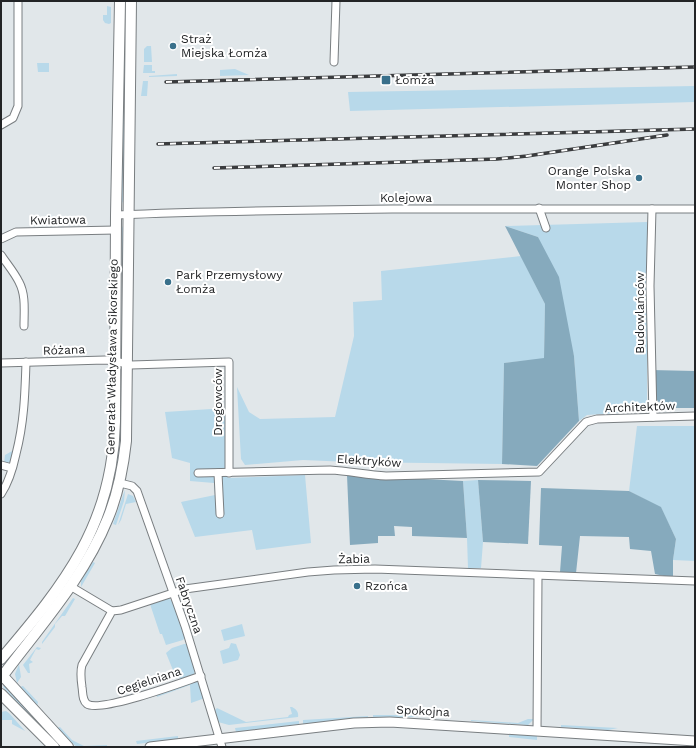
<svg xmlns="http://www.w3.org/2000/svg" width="696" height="748" font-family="'Work Sans',sans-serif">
<rect width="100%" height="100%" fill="#e1e7ea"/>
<!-- green -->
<g fill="#b8d9ea">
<polygon points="123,1 125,1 127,73 122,73"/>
<polygon points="107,6 111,7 111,23 109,24 105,23 103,20 103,15 107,15"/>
<polygon points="147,46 151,46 152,62 144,62 144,49"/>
<polygon points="37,63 49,63 49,72 38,72"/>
<polygon points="144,65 152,65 152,71 155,71 155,73 143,73"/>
<polygon points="235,69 249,75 220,76 220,70"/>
<polygon points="177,74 177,76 149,77 149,76"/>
<polygon points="122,77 127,78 123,203 122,201"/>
<polygon points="143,81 148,81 147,96 141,96"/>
<polygon points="695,86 695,102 350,111 348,92"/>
<polygon points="52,215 53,225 33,225 40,219"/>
<polygon points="647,222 647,411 587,415 579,421 574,356 538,237 505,226"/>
<polygon points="123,226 124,227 122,351 122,228"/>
<polygon points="521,256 545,304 544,359 504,363 502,464 350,462 303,460 245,465 241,459 237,387 249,412 260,419 335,417 354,336 353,302 382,300 381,271"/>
<polygon points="119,381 121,381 120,440 117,474 105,518 69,582 3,668 2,667 26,636 99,524"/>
<polygon points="227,408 228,478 305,475 311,543 256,550 252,530 195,537 181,502 215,495 214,483 190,481 190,463 172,458 165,412"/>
<polygon points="637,426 695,426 695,561 673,560 676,539 661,508 629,491"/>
<polygon points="14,450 10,462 6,464 4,463 5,455"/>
<polygon points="478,480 483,542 481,568 468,568 467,538 463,481"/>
<polygon points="125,490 124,501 116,525 113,524 123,495"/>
<polygon points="128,494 133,496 136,502 126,504 121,520 118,525"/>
<polygon points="93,562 95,563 81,587 81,581"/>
<polygon points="167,597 173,602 185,637 183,640 166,645 162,634 160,634 150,604"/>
<polygon points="73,598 75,599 65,616 62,616 55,624 55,627 42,644 42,642"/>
<polygon points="242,624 245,636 224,641 221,630"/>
<polygon points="231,643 236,644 240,655 238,660 223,664 220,651 229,648"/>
<path d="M184 644H187C189 651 199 670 193 675 190 677 184 678 181 679L175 675 166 653 172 648Z"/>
<polygon points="37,647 41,648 39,650 36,649 30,660 33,662 29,664 30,673 28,673 23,665"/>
<polygon points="19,664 21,677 17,683 15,674"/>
<polygon points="195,681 199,683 205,698 191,703 190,685 157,697 156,694"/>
<polygon points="5,685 63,747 60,747 3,687"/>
<polygon points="23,686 38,702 37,706 20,687"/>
<path d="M290 707H292C296 709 299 712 298 717L229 725 218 722 215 710 217 708 246 722 288 717 289 715 292 714Z"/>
<polygon points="1,712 6,711 9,713 25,731 12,724 12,720 1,720"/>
<polygon points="373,715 395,715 417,716 417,717 373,717"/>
<polygon points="368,716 368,717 303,724 303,720"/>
<polygon points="528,719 534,719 528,725 471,721 471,720 518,723"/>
<polygon points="299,721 299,724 236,732 235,728"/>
<polygon points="561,725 618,728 608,730 561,727"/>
<polygon points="60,727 72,740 84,746 107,745 107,747 77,747 69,741 57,728"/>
<polygon points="509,734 537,736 537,740 509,737"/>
<polygon points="178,736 178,739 137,744 136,741"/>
</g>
<!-- forest -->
<g fill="#86aabd">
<polygon points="505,226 538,237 559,277 574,356 579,421 537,466 502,464 504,363 544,358 545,304"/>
<polygon points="651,370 695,371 695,408 663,408 652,393"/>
<polygon points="347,475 463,481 467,538 412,536 412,527 394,526 395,536 378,536 378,543 350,545"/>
<polygon points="478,480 531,481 528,544 483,542"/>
<polygon points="541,488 629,491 661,507 676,539 673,560 673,578 655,574 651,551 630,549 629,537 580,536 576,573 560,572 562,546 539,545"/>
</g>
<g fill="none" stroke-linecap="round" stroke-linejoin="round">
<defs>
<g id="minor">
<polyline points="334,62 336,1"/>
<polyline points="1,125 13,118 18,106 18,1"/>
<polyline points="539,208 546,228"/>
<polyline points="652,209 650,286 653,417"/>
<path d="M116 215C208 211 300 210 392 209 493 209 594 209 695 209"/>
<polyline points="1,239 16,232 116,230"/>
<path d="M1 255C7 264 14 272 19 282 26 295 24 311 24 326"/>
<polyline points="1,363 105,360 115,361 131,365 229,362 229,473"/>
<polyline points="1,465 12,468"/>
<path d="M198 473 330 470C349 471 367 475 386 476L539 472 586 422 597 419 695 416"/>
<polyline points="218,473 220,514"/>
<polyline points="120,483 132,486 137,491 185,626 222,747"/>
<path d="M1 494C9 482 13 468 16 454 24 423 25 395 26 362"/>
<polyline points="70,586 112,611"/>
<path d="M201 676C183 682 101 713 87 704 82 700 83 693 82 687 81 680 80 672 82 665L112 611 121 610 185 589 308 572 334 570 375 569 695 581"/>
<polyline points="537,731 538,576"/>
</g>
<polyline id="tertiary" points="150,747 354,723 390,722 695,741"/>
<g id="secondary">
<path d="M1 659C65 584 113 524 115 422L116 215 120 1"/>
<polyline points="1,674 68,747"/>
<path d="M1 678C39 627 84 578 108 518 118 494 123 468 126 441L131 1"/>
<polyline points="1,694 54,747"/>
</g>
</defs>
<!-- minor casing -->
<use href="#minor" stroke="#797e81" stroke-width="9"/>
<!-- tertiary casing -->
<use href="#tertiary" stroke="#797e81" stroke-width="11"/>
<!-- secondary casing -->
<use href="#secondary" stroke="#797e81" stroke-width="12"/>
<!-- minor -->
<use href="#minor" stroke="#fff" stroke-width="7"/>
<!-- tertiary -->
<use href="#tertiary" stroke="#fff" stroke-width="9"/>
<!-- secondary -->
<use href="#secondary" stroke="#fff" stroke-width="10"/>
<defs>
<g id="rail">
<polyline points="166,82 695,67"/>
<polyline points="158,144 695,129"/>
<polyline points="214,168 497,159 527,156 667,135"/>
</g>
</defs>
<!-- rail casing -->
<use href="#rail" stroke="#3a3c3e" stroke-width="3.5"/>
<!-- rail -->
<use href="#rail" stroke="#fff" stroke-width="2" stroke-dasharray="6" stroke-linecap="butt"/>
</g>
<!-- markers -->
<g fill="#39708b" stroke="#fff" stroke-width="1.5">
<circle cx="173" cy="46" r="4"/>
<rect x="381" y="75" width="10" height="10" rx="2"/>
<circle cx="639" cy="178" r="4"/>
<circle cx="168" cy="282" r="4"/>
<circle cx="357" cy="586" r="4"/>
</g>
<g text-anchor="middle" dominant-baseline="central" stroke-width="4" stroke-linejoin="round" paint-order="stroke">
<!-- poi labels -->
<g font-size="12" fill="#222426" stroke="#fff" text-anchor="start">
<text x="181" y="39">Straż<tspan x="181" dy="14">Miejska Łomża</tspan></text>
<text x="395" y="80">Łomża</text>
<text x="631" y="171" text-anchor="end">Orange Polska<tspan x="631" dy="14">Monter Shop</tspan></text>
<text x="176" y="275">Park Przemysłowy<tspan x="176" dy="14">Łomża</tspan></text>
<text x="365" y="586">Rzońca</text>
</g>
<!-- street labels -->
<g font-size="12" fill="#222426" stroke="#fff">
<text x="406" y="198">Kolejowa</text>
<text transform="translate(58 220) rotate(-1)">Kwiatowa</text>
<text transform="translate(640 313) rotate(-90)">Budowlańców</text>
<text transform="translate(64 350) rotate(-2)">Różana</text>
<text transform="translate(112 357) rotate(-89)">Generała Władysława Sikorskiego</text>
<text transform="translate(218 402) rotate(-90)">Drogowców</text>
<text transform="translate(640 407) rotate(-2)">Architektów</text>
<text transform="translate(369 461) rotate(4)">Elektryków</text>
<text transform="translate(354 559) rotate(-1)">Żabia</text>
<text transform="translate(189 605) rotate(71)">Fabryczna</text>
<text transform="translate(149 681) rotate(-18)">Cegielniana</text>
<text transform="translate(423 711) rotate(3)">Spokojna</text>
</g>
</g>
<!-- border -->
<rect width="696" height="748" fill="none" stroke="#222426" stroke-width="4"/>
</svg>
